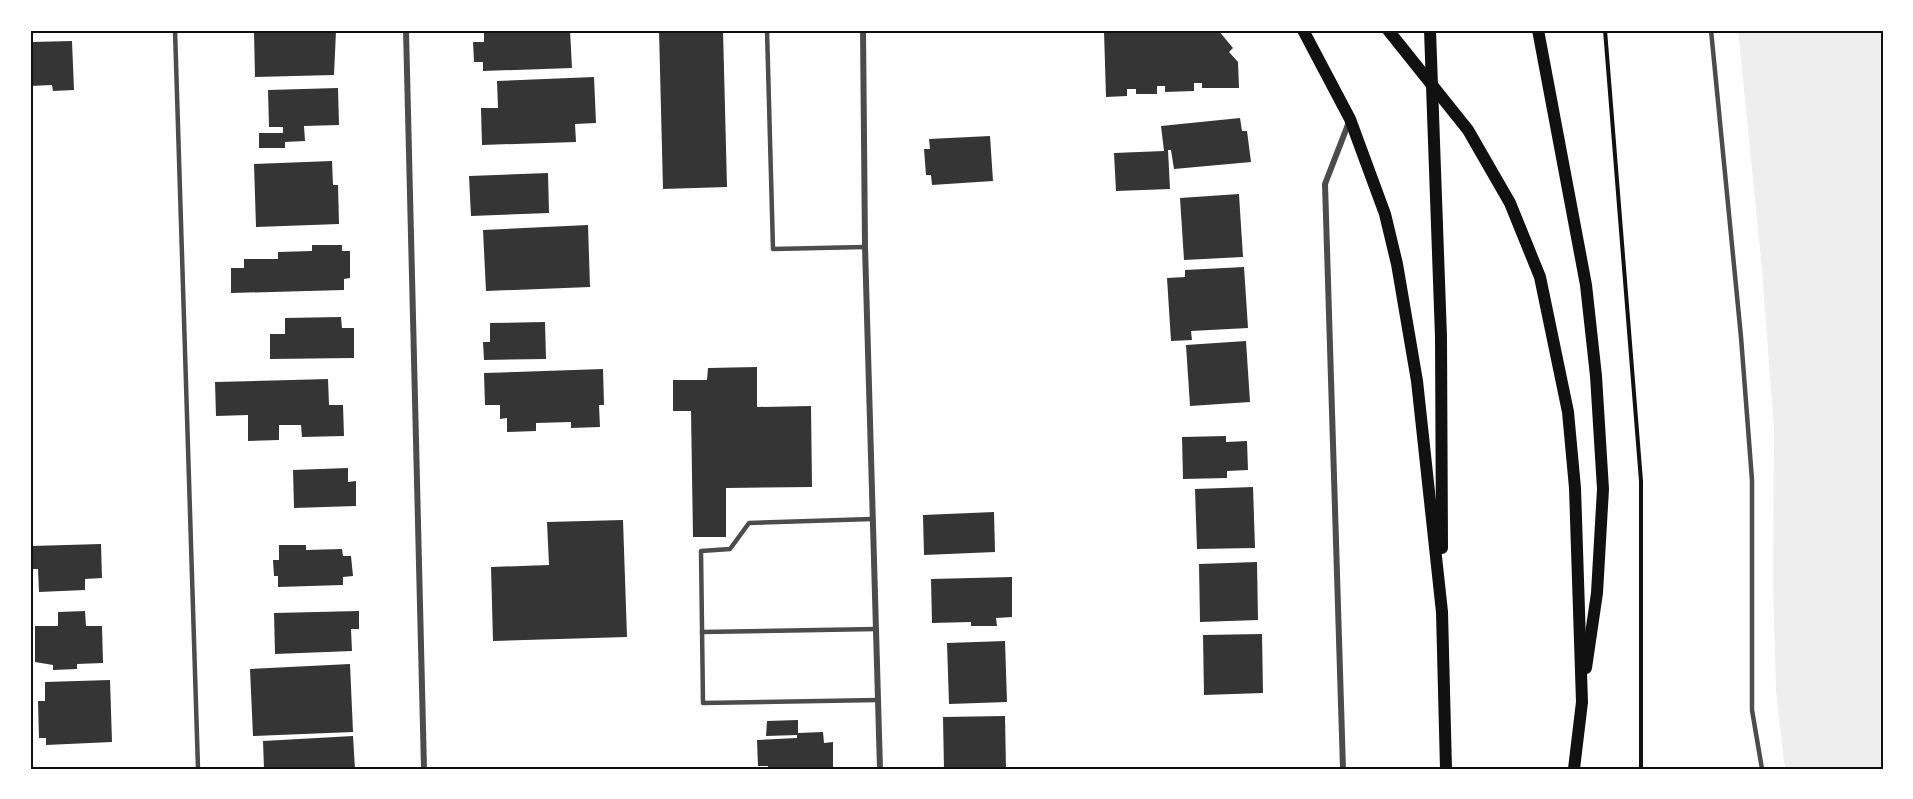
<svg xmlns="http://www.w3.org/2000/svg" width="1913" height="799" font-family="Manrope,sans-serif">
<rect width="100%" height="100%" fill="#fff"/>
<!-- green -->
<polygon fill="#eee" points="1738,30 1883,30 1883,769 1786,769 1784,762 1776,691 1773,584 1774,429 1762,269"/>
<!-- building -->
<g fill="#353535">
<polygon points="267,30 336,31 334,75 255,77 254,32 268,32"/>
<polygon points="570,30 572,68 483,71 483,62 474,62 473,42 484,42 484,32"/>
<polygon points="659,30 723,30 727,187 663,189"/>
<polygon points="1133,30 1218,30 1233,48 1229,52 1238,62 1239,88 1202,88 1202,83 1194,83 1194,91 1165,92 1165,86 1157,86 1157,94 1136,94 1136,89 1127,89 1127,96 1106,97 1104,31"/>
<polygon points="72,41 74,90 53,91 52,85 30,86 32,42"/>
<polygon points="594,77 596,123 575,124 576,142 482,145 481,108 498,108 497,81"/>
<polygon points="338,88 339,125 304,126 305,141 285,142 285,148 259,148 259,133 283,133 283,127 269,127 268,90"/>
<polygon points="1240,118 1242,131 1247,131 1251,162 1174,169 1171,150 1168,150 1170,189 1116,191 1114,153 1164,151 1161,126"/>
<polygon points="990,136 993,181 932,185 931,175 926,175 924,149 930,149 929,139"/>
<polygon points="332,161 333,185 338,185 339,224 256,227 254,164"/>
<polygon points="548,173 549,213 471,216 469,176"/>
<polygon points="1239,194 1243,257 1184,260 1180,198"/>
<polygon points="588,225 590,287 486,291 483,230"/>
<polygon points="312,245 342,245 342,251 350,251 350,278 344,279 344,290 231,293 231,268 244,268 244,259 278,259 278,252 312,251"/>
<polygon points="1244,267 1248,328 1191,331 1192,340 1171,341 1167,278 1185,277 1185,270"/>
<polygon points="341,317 342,328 354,328 354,358 270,359 270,334 285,334 285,318"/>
<polygon points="545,322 546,359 484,360 483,342 490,342 490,323"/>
<polygon points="1246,341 1250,402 1190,406 1186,345"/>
<polygon points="757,367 757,407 811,406 812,487 726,488 726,537 693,537 691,411 673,411 673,380 707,380 708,368"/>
<polygon points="603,369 604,405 599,405 600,427 571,428 571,422 536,423 536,431 507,432 507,418 500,419 500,405 485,405 484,373"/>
<polygon points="328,379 329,405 343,405 344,436 302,437 301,425 279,425 279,440 248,441 248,415 216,416 215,382"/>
<polygon points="1226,436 1226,442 1247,441 1248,470 1227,471 1227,478 1183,479 1182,437"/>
<polygon points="348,468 348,482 356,481 356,506 294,508 293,470"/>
<polygon points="1253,487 1255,548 1197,549 1195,489"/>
<polygon points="994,512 995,552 924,555 923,515"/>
<polygon points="623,520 627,637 493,641 491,567 549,565 547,522"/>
<polygon points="101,544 102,578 85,579 85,590 39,592 38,569 32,569 31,546"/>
<polygon points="279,545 306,545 306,550 342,549 343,556 351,556 353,576 343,577 343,585 278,587 278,576 274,576 273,560 279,560"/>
<polygon points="1257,562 1258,620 1200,622 1199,564"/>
<polygon points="1012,577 1012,617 996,618 997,626 971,626 971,622 932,623 931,579"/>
<polygon points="85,611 86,626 102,626 103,663 77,664 77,669 53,670 53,665 35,662 35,626 58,626 58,612"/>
<polygon points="359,611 359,629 351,629 352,651 275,654 274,613"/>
<polygon points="1262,634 1263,693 1204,695 1203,635"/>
<polygon points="1005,641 1007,702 949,704 947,643"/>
<polygon points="350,664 353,732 253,736 250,669"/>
<polygon points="110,680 112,742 46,745 46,738 39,738 38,701 45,701 45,682"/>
<polygon points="1005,716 1006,769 944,769 943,717"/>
<polygon points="798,720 798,733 823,732 824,743 833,742 833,769 768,769 768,766 758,766 757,740 797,738 797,735 766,736 767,721"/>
<polygon points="353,736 355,769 264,769 263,741"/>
</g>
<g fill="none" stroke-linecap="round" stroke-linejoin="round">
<!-- path -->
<polyline stroke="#111" stroke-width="4" points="1605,30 1641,481 1641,769"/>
<!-- service -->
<g stroke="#4c4c4c" stroke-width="4.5">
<polyline points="175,30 198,769"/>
<polyline points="767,30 773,249 865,247"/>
<polyline points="1711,30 1741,337 1752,480 1752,710 1762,769"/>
<polyline points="872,519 749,523 730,549 701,551 703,703 878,700"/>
<polyline points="702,632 876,629"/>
</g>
<!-- minor -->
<g stroke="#4c4c4c" stroke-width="6">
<polyline points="406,30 424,769"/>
<polyline points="863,30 865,247 880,769"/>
<polyline points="1343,769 1325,184 1349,122"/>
</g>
<!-- secondary -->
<g stroke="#111" stroke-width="12">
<polyline points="1303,30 1350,119 1385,214 1397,264 1417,381 1442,612 1446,769"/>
<polyline points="1388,30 1468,130 1510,203 1540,277 1568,412 1575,488 1582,702 1574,769"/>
<polyline points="1430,30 1441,337 1442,548"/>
<polyline points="1538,30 1586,285 1596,376 1603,489 1597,593 1586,668"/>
</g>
</g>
<!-- border -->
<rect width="1913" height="799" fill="none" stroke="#ffffff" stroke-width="63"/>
<rect x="32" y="32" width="1850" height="736" fill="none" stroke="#111" stroke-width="2"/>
</svg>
